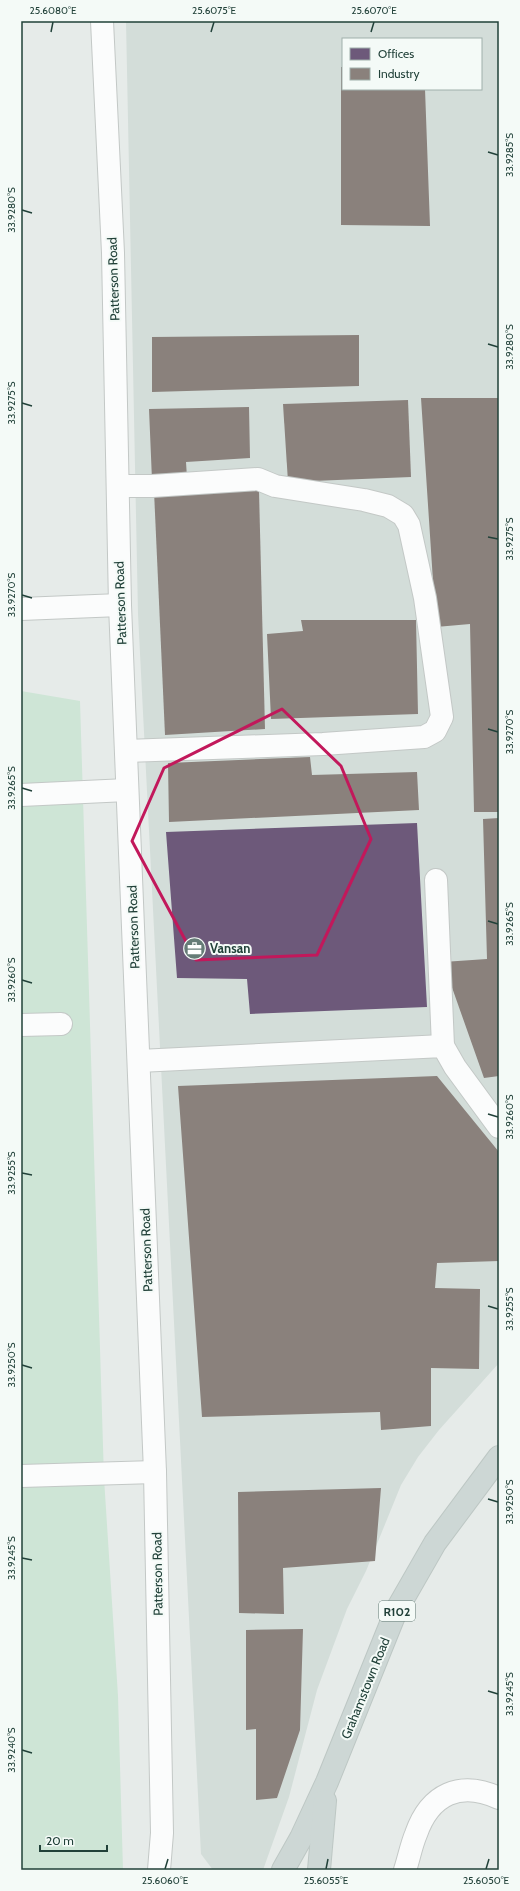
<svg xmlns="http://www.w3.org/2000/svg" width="520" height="1891" font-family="Cabin,sans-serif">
<rect width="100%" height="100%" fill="#e6ebe9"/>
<!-- built -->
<path fill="#d3ddd9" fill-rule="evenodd" d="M126 21H499V1363L439 1430 418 1457 401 1485 366 1571 347 1609 317 1690 289 1797 263 1870H213L201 1854 138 614ZM343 39H481V89H343Z"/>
<!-- green -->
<polygon fill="#cee5d6" points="21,691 80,701 104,1478 118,1696 123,1870 21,1870"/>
<!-- offices -->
<polygon fill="#6d597a" points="417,823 427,1007 250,1014 247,979 177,978 166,832"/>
<!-- industry -->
<g fill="#8a817c">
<polygon points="341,67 343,67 343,89 425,89 430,226 341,225"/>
<polygon points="359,335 359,386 152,392 152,337"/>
<polygon points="421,398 499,398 499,812 474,812 470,624 436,627"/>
<polygon points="408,400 411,477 288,482 283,404"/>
<polygon points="249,407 250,458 186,462 187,478 152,480 149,409"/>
<polygon points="154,491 259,491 265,729 165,735"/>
<polygon points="301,620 416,620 418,714 271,719 267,634 303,631"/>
<polygon points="310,757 312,775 417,772 419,810 169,822 168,763"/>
<polygon points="499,818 499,1076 484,1078 443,962 487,959 483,819"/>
<polygon points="437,1076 499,1152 499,1261 437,1263 435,1288 480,1289 479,1369 431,1368 431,1426 381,1430 380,1412 202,1417 178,1086"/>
<polygon points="381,1488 375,1561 283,1568 284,1614 239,1613 238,1492"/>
<polygon points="303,1629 300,1730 277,1798 256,1800 256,1729 246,1730 246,1630"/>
</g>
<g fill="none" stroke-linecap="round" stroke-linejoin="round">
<defs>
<g id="minor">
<polyline points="102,21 113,253 120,605 155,1472 162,1833 159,1870"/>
<polyline points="118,486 152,486 258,479 275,486 364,500 388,506 403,515 409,525 425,598 442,717 435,731 424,737 323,744 126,751"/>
<polyline points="21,609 120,605"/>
<polyline points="21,795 127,790"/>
<polyline points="436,880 443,1046"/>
<polyline points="21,1025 61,1024"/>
<polyline points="139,1061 443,1046 455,1067 499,1127"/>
<polyline points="21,1476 155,1472"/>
<path d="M405 1870C409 1858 411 1846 416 1834 430 1794 460 1780 499 1798"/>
</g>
<g id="major">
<polyline points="283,1870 301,1838 327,1782 396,1611 435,1543 499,1457"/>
<polyline points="319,1870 325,1801"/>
</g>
</defs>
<!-- minor casing -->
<use href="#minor" stroke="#c3c8c6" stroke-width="24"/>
<!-- major casing -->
<use href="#major" stroke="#bdc7c4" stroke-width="24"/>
<!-- minor -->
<use href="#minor" stroke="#fbfcfc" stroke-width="22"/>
<!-- major -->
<use href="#major" stroke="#cdd7d5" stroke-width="22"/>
</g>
<!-- marked area -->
<path fill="none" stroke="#c2185b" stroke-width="3" stroke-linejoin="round" d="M282 709 341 766 371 839 317 955 196 960 132 841 164 768Z"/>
<!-- ticks -->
<path fill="none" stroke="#214139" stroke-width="1.5" d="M51 32 53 22M211 32 214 22M371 32 374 22M488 152 498 155M22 210 32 213M488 344 498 347M22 403 32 406M488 537 498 539M22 595 32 598M488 729 498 732M22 788 32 791M488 921 498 924M22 980 32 983M488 1114 498 1117M22 1173 32 1175M488 1306 498 1309M22 1365 32 1368M488 1499 498 1502M22 1558 32 1560M488 1691 498 1694M22 1750 32 1753M165 1869 168 1859M326 1869 328 1859M486 1869 489 1859"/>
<!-- icons -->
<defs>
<symbol id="office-disc" viewBox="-11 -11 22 22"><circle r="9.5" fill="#667c77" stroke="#f4faf7"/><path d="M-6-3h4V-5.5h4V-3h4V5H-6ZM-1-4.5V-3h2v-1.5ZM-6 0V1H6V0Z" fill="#fff"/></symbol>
</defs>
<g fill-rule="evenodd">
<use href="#office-disc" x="182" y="936" width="25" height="25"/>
</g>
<g text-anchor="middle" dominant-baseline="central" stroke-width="4" stroke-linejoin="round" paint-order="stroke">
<!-- shield labels -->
<rect fill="#f4faf7" stroke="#607872" stroke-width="1" x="379" y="1601" width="36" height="20" rx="3"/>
<g font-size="12" font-weight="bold" fill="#214139">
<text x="397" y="1611">R102</text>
</g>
<!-- street labels -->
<g font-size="13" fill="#214139" stroke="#f4faf7">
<text transform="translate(113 279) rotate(-92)">Patterson Road</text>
<text transform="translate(120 603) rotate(-92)">Patterson Road</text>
<text transform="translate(133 927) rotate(-92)">Patterson Road</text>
<text transform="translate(146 1250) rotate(-92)">Patterson Road</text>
<text transform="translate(157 1574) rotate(-91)">Patterson Road</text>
<text transform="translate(365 1688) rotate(-68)">Grahamstown Road</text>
</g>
<!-- poi labels -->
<g font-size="13" font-weight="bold" fill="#214139" stroke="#f4faf7" text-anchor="start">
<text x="210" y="948">Vansan</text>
</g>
</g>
<!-- border -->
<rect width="520" height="1891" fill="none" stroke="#f4faf7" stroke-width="44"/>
<!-- legend -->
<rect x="342" y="38" width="140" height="52" fill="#f4faf7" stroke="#a0b0ab"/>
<rect x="350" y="48" width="20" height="12" fill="#6d597a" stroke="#a0b0ab"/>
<text x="378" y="58" font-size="12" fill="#214139">Offices</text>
<rect x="350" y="68" width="20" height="12" fill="#8a817c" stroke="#a0b0ab"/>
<text x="378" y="78" font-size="12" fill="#214139">Industry</text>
<!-- scale -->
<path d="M40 1845v6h67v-6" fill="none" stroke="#214139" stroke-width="2"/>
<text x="46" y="1845" font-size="12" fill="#214139" stroke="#f4faf7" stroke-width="3" paint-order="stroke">20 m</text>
<rect x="22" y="22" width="476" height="1847" fill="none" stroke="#214139" stroke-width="1.5"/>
<g font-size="10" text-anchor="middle" fill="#214139">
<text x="53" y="14">25.6080°E</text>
<text x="214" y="14">25.6075°E</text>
<text x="374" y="14">25.6070°E</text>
<text transform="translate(509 155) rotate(-90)" y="4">33.9285°S</text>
<text transform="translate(11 210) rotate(-90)" y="4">33.9280°S</text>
<text transform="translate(509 347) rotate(-90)" y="4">33.9280°S</text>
<text transform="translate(11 403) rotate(-90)" y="4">33.9275°S</text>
<text transform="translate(509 539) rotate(-90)" y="4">33.9275°S</text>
<text transform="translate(11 595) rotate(-90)" y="4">33.9270°S</text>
<text transform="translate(509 732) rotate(-90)" y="4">33.9270°S</text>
<text transform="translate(11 788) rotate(-90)" y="4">33.9265°S</text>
<text transform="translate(509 924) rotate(-90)" y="4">33.9265°S</text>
<text transform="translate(11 980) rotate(-90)" y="4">33.9260°S</text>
<text transform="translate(509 1117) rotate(-90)" y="4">33.9260°S</text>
<text transform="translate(11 1173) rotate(-90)" y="4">33.9255°S</text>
<text transform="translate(509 1309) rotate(-90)" y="4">33.9255°S</text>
<text transform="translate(11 1365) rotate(-90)" y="4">33.9250°S</text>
<text transform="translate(509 1502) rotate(-90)" y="4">33.9250°S</text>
<text transform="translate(11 1558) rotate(-90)" y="4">33.9245°S</text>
<text transform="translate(509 1694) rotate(-90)" y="4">33.9245°S</text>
<text transform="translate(11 1750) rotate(-90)" y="4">33.9240°S</text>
<text x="165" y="1884">25.6060°E</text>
<text x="326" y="1884">25.6055°E</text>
<text x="486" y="1884">25.6050°E</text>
</g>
</svg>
